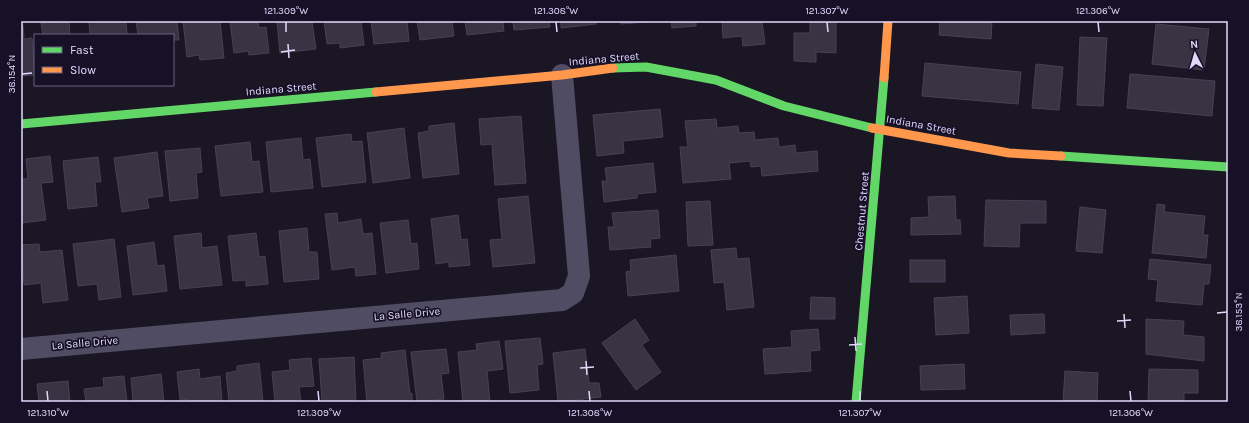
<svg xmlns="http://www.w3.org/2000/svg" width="1249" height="423" font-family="Karla,sans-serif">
<rect width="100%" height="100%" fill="#1a1623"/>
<!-- building -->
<g fill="#393444" stroke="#474156">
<polygon points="69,21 70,35 43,35 41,23"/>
<polygon points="89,21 126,21 127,35 90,35"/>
<polygon points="136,21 177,21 179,40 173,40 173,35 138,35"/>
<polygon points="183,21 220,21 224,58 200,60 199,55 187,57"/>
<polygon points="230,21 258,21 259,28 266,27 269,53 249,55 248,51 234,53"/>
<polygon points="277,21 312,22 316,49 280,53"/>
<polygon points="324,21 361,21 364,45 340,48 340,43 327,44"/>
<polygon points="371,21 407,21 409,41 374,44"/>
<polygon points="417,21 452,21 454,36 420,40"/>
<polygon points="465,21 503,21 504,31 467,35"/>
<polygon points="513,21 549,21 550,27 514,30"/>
<polygon points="561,21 596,21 596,24 561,28"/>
<polygon points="621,21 647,21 647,22 621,24"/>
<polygon points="671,21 696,21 696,26 672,28"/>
<polygon points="722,21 762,21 765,44 743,46 742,36 723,38"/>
<polygon points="810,21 836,21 836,53 816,52 816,62 794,61 794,33 810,33"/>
<polygon points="940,21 992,21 991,39 939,35"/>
<polygon points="1156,24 1209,29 1204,70 1152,64"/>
<polygon points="21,25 23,25 24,39 32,38 35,75 21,76"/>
<polygon points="1080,37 1107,38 1103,106 1077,105"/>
<polygon points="925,63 1021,72 1018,104 922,96"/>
<polygon points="1036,64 1063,67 1059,110 1032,108"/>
<polygon points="1130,74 1215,81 1212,116 1127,108"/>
<polygon points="660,109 663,137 623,141 624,153 597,156 593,115"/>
<polygon points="521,116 526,183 495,185 492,144 481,145 479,119"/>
<polygon points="716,119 717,128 738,126 739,133 754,132 755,140 778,138 779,147 795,145 796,153 817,151 818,171 762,176 761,166 751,167 750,161 729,163 731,179 683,183 680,147 688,147 685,121"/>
<polygon points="454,123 459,174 423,178 418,133 429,131 429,126"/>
<polygon points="404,128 410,178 373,183 367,133"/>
<polygon points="351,134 352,142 362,141 366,182 322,187 316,138"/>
<polygon points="301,138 303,160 310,159 313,188 271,192 266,142"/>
<polygon points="250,142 252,162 259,161 263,192 221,196 215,146"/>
<polygon points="200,148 202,172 196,173 198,198 170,201 165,151"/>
<polygon points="157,152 163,196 147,198 149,208 122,212 114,158"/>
<polygon points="50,156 53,182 41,183 46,220 21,223 21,179 28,179 26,159"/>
<polygon points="98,157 101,182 95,182 97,206 68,209 63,161"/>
<polygon points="653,163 656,192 637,194 637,198 604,202 602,181 607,181 605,168"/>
<polygon points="528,196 535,263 493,267 490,240 502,239 498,199"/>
<polygon points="955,196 956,220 960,220 961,234 911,235 911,218 929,217 928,197"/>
<polygon points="986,200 1046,201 1046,223 1020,223 1019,247 984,246"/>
<polygon points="710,201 713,245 688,246 686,202"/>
<polygon points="1157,204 1165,205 1164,212 1205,216 1203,235 1208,235 1206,258 1152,253"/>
<polygon points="1080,207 1106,210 1102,253 1076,251"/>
<polygon points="658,210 660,238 650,239 651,247 610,250 608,227 614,227 612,213"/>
<polygon points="337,213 338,223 361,219 363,234 372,233 376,274 356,276 355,267 332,270 325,214"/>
<polygon points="458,215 461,240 467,239 470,265 449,267 449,262 436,264 431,219"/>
<polygon points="408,220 411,244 417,243 419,269 386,273 380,223"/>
<polygon points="307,228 309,252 317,252 319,279 284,282 279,231"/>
<polygon points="201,233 202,248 217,246 222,285 180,289 174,236"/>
<polygon points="256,233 259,257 265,256 268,284 246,286 246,280 233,281 228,236"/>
<polygon points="114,239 121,297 99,300 97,284 78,286 73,244"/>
<polygon points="154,242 157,266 164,265 167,291 133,295 127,246"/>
<polygon points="39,244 40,252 62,250 68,300 43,303 41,283 24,285 21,245"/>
<polygon points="736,248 737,259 749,258 754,307 727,310 724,282 714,283 711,250"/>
<polygon points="676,255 679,291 628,296 626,272 631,271 630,260"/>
<polygon points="1150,259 1211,265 1209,284 1204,284 1202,305 1156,301 1158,280 1148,279"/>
<rect x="910" y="260" width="35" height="22"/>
<polygon points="967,296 969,333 936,335 934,298"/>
<polygon points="811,297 835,298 835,319 810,319"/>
<polygon points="1044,314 1045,333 1011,335 1010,315"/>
<polygon points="635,319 649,340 642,345 661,372 636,390 602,343"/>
<polygon points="1146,319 1184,321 1183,335 1204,337 1204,361 1146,354"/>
<polygon points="818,329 820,350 810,351 811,371 765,374 763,349 792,347 791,331"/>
<polygon points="540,338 543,364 537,365 539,390 510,393 505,341"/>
<polygon points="499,341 503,369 487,371 490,402 463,402 458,352 477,350 476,344"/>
<polygon points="446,349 449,373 441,374 444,399 417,402 411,352"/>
<polygon points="585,349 589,383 599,383 601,397 558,402 553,353"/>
<polygon points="405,350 410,394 412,393 412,402 367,402 363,360 382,358 381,353"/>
<polygon points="354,357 356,402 322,402 319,359"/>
<polygon points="311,358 314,386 299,387 301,402 275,402 272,372 290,370 289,360"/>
<polygon points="259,363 263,402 229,402 226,373 237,371 237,366"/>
<polygon points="964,364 965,389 921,390 920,366"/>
<polygon points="199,369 200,379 220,376 222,402 189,402 189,399 180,400 177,372"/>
<polygon points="1149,369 1198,370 1198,393 1184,393 1184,402 1192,402 1148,402"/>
<polygon points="1065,371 1098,373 1097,402 1063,402"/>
<polygon points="161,374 164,402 133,402 131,378"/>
<polygon points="124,376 127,402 86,402 84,389 104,387 103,378"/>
<polygon points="68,381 70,402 39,402 37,384"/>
</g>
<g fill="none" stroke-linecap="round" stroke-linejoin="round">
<!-- street -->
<polyline stroke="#4f4c63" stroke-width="22" points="21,349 562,300 573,293 579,276 562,75"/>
<!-- fast -->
<g stroke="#63d668" stroke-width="9">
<polyline points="613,68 646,67 716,80 784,106 872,128"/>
<polyline points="21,124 376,92"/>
<polyline points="1061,156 1228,167"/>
<polyline points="856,402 884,78"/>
</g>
<!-- slow -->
<g stroke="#ff974d" stroke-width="9">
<polyline points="884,78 888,21"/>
<polyline points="376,92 562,75 613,68"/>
<polyline points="872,128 1009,153 1061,156"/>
</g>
</g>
<!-- ticks -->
<path fill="none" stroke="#e1d9fd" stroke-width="1.5" d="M286 22V32M556 22 557 32M827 22 828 32M1098 22 1099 32M288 44 289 58M281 52 295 50M22 74 32 73M1217 313 1227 312M1124 314 1125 328M1117 321 1131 320M855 337 856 351M849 345 862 344M586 361 587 375M580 368 594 367M47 391 48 401M318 391 319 401M589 391 590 401M860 391V401M1130 391 1131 401"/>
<g text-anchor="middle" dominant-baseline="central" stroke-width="3.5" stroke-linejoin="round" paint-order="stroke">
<!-- street labels -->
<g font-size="11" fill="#e1d9fd" stroke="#171128">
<text transform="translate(604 59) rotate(-5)">Indiana Street</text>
<text transform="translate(281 89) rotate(-5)">Indiana Street</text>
<text transform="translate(921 125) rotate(10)">Indiana Street</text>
<text transform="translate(862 211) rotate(-85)">Chestnut Street</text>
<text transform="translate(407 314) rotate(-5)">La Salle Drive</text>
<text transform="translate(85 343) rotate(-5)">La Salle Drive</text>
</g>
</g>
<!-- border -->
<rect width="1249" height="423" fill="none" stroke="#171128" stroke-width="44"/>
<!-- legend -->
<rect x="34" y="34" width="140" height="52" fill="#171128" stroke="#68617d"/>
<rect x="42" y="47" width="20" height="6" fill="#63d668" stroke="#68617d"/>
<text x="70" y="54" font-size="12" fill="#e1d9fd">Fast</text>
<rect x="42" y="67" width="20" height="6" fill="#ff974d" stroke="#68617d"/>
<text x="70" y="74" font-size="12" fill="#e1d9fd">Slow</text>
<!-- north arrow -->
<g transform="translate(1195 54) rotate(355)" stroke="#171128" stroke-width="3" paint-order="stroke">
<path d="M0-3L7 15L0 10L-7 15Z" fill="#e1d9fd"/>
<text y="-6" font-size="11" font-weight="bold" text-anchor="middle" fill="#e1d9fd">N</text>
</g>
<rect x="22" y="22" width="1205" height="379" fill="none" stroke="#e1d9fd" stroke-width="1.5"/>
<g font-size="10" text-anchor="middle" fill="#e1d9fd">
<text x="286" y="14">121.309°W</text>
<text x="556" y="14">121.308°W</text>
<text x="827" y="14">121.307°W</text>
<text x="1098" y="14">121.306°W</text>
<text transform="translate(11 74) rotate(-90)" y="4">38.154°N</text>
<text transform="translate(1238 312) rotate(-90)" y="4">38.153°N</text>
<text x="48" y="416">121.310°W</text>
<text x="319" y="416">121.309°W</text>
<text x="590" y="416">121.308°W</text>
<text x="860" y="416">121.307°W</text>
<text x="1131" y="416">121.306°W</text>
</g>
</svg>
